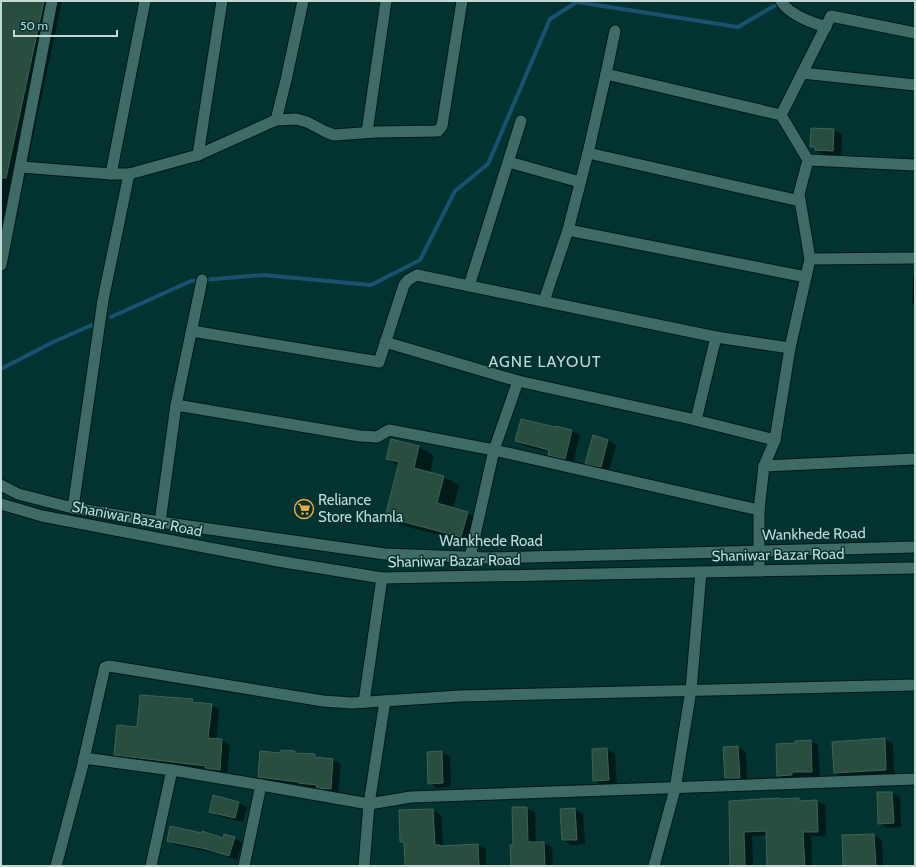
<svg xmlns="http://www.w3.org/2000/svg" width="916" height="867" font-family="Cabin,sans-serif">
<rect width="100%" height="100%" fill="#023330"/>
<!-- shadow -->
<g fill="#0007">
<polygon points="1,1 62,1 5,269 1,268"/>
<polygon points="834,130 842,135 841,155 824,155 811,146"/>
<polygon points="913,276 915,276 915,305 912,303"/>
<polygon points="572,431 580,435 573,463 557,459 549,455 550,452 524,446 516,441"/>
<polygon points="594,437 608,440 616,445 609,471 595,468 587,463"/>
<polygon points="419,447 434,456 430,473 444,477 459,485 453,509 467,513 482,521 476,545 401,525 386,516 399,466 387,459"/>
<polygon points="192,700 198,703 211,705 219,709 216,740 222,740 230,745 227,774 214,772 209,769 123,759 115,754 138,728"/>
<polygon points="885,739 893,744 894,774 843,777 835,773"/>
<polygon points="810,741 818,745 820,776 800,776 800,779 786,780 778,775 797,744"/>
<polygon points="738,747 746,752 747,782 734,782 726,778 724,748"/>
<polygon points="607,749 615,754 617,784 602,785 594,780 593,750"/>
<polygon points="295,752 299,754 315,755 320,758 333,760 341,764 338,793 326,792 320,789 307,787 303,785 267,781 259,777 282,754"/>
<polygon points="442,752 450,757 451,787 437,788 429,783"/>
<polygon points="878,793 892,793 900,797 901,827 887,828 879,823"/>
<polygon points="214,797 239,803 247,807 243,822 218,816 210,811"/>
<polygon points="799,799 802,802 816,801 825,805 826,836 811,836 812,866 768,866 767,835 752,836 753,866 731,866 730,802"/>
<polygon points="527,808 535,812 536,843 544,843 552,847 553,866 512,866 514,846"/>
<polygon points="575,809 583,814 585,844 571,845 563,840 561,810"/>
<polygon points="433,810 441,815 443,847 477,845 486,849 486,866 406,866 405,844 401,841 400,811"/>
<polygon points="874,835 882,840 883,866 844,866"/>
<polygon points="234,838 242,843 237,860 215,853 176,845 168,840"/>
</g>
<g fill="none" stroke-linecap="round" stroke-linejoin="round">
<!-- stream -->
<g stroke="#185270" stroke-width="4">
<polyline points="111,317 191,281 263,275 371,285 420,260 455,191 488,164 550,19 577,2 738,27 781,2"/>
<polyline points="1,369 53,342 92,325"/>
</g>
</g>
<!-- building -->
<g fill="#294d3f" stroke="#3f6354">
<polygon points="1,1 44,1 6,178 1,178"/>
<polygon points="811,128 834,129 833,151 815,150 815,147 810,147"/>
<polygon points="521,419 555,427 555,426 572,430 565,459 548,455 549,450 515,441"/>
<polygon points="593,435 608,440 601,467 585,464"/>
<polygon points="391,439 419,446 414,468 444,476 437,503 468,512 461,537 385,517 399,462 386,459"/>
<polygon points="140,695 193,699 192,702 212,704 208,738 222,739 220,770 205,768 206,766 114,755 117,725 137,727"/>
<polygon points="885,738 886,770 834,773 832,742"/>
<polygon points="811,740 812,772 792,772 792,775 777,776 776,744 796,743 795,741"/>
<polygon points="738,746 740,778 725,778 723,747"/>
<polygon points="607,748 609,780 593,781 592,749"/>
<polygon points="281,750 295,751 295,753 315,754 315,757 333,759 331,789 316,788 317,785 298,783 298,782 258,777 260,751 281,753"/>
<polygon points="442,751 443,783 428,784 427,752"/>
<polygon points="877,792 892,792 894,823 878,824"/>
<polygon points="213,795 239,802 235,818 209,812"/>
<polygon points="779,798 779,799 799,798 799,801 817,800 818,832 803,832 805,866 767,866 766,831 744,832 745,866 730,866 729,801"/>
<polygon points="512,807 527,807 528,842 544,842 545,866 511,866 510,845 513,845"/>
<polygon points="575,808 577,840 562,840 560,809"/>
<polygon points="433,809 435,845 440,845 440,846 478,844 479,866 405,866 404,842 400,842 399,810"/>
<polygon points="170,826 202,833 202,831 223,838 224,834 235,837 229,856 206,849 167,841"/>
<polygon points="874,834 876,866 843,866 842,835"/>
</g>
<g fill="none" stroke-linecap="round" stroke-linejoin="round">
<defs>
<g id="minor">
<path d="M781 1C788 14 812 23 826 27"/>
<polyline points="615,31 606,74 781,115 808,160 799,194 810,259 790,348 775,440"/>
<polyline points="802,73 915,85"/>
<polyline points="606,74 588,153 800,201"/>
<polyline points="781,115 831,16 915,33"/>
<polyline points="276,120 296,119 307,122 326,132 334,135 376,132 438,131 442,126 462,1"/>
<polyline points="367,132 386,1"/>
<polyline points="588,153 568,230 806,277"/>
<polyline points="198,155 222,1"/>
<polyline points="808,160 915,165"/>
<polyline points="509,162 580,182"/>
<polyline points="21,167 111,174 129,174 198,155 276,120 286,80 303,1"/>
<polyline points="111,174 145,1"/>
<polyline points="810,259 915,258"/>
<polyline points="1,265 52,1"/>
<polyline points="469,286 521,121"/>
<polyline points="544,301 568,230"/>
<polyline points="192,331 379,362 404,285 408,280 417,275 716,337 696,420 518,381 385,342"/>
<polyline points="716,337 790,348"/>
<polyline points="176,405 202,280"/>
<polyline points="695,420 775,440 764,466"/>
<polyline points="73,508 103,300 129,174"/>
<polyline points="160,522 176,405 360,436 377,437 389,430 494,450 518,381"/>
<polyline points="470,557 494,450 759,510"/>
<polyline points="759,571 759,510 764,466 915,459"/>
<polyline points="364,702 382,578"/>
<polyline points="84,758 172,770 151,866"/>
<polyline points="172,770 261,785 244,866"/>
<polyline points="261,785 369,804 385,701"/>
<polyline points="56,866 82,768 104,671 105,667 109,666 323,701 352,703 460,696 915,685"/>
<polyline points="364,866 369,804 411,797 915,779"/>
<polyline points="654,866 675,789 691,690 701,572"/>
</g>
<g id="secondary">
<polyline points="1,485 18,494 73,508 160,522 385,554 489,558 915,547"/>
<polyline points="1,504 42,516 278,561 382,578 915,568"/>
</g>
</defs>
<!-- minor casing -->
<use href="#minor" stroke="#021816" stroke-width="13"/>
<!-- secondary casing -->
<use href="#secondary" stroke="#021816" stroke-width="13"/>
<!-- minor -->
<use href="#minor" stroke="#3f6b67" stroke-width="11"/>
<!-- secondary -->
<use href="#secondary" stroke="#3f6b67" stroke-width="11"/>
</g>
<!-- icons -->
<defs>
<symbol id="supermarket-ring" viewBox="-11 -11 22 22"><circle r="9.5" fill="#023330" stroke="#efa73e" stroke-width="1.5"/><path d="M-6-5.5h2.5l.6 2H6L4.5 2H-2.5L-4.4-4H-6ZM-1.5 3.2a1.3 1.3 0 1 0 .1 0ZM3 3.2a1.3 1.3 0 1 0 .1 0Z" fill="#efa73e"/></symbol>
</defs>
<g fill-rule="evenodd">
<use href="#supermarket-ring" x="293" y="498" width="22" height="22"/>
</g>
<g text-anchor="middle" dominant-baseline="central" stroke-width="3" stroke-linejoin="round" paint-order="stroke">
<!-- poi labels -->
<g font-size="15" fill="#c2d9d6" stroke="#023330" text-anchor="start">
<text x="318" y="500">Reliance<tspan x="318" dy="17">Store Khamla</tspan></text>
</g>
<!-- street labels -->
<g font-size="15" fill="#c2d9d6" stroke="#023330">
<text transform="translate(137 519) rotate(11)">Shaniwar Bazar Road</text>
<text transform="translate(814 534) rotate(-1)">Wankhede Road</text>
<text x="491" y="541">Wankhede Road</text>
<text transform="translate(778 555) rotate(-1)">Shaniwar Bazar Road</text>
<text transform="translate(454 561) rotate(-1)">Shaniwar Bazar Road</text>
</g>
<!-- neighbourhood labels -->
<g font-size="16" letter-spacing="1" fill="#c2d9d6" stroke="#023330">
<text x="545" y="361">AGNE LAYOUT</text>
</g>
</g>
<!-- border -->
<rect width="916" height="867" fill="none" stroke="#c2d9d6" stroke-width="4"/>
<!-- scale -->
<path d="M14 30v6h103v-6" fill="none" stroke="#c2d9d6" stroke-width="2"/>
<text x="20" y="30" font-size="12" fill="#c2d9d6" stroke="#023330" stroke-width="3" paint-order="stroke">50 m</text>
</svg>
